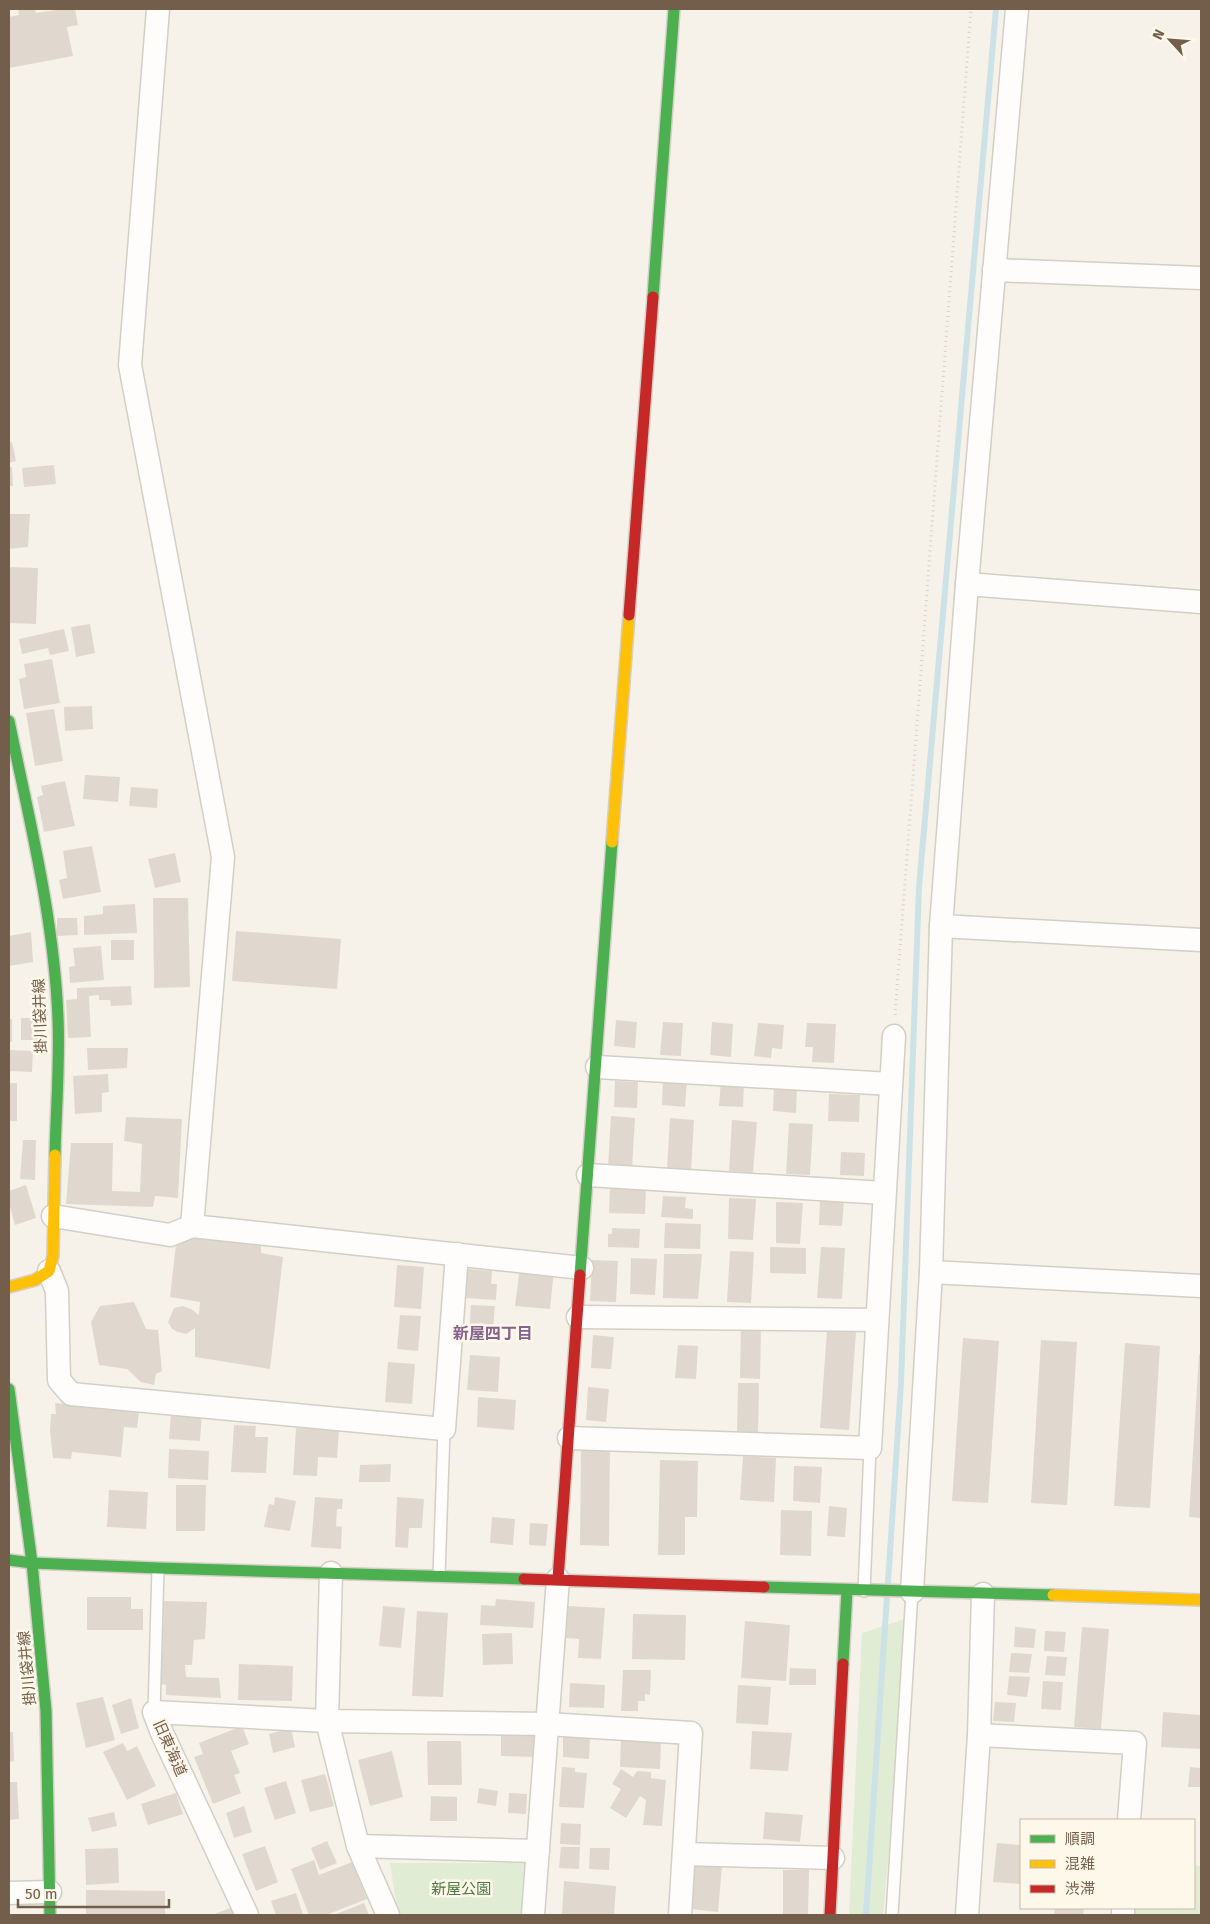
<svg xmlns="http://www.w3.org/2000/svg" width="1210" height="1924" font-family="'Fira Sans','Noto Sans JP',sans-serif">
<rect width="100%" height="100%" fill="#f6f2ea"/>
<!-- green -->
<g fill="#e1ecd5">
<polygon points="905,1619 909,1633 883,1915 849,1915 862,1633"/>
<polygon points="390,1863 529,1863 526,1915 398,1915"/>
<polygon points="1194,1866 1201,1866 1201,1915 1123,1915 1123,1908 1194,1908"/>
</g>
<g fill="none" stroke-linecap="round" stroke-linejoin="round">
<!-- stream -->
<g stroke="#cde2e6" stroke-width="6">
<polyline points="888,1583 901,1383 919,887 996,9"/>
<polyline points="866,1915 887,1596"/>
</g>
</g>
<!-- building -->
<g fill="#e0d8cf">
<polygon points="18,9 35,9 36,13 62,9 75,9 78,25 67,27 73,56 9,68 9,17 19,15"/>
<polygon points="12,442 16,461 9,463 9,443"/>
<polygon points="54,465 56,484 24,487 22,468"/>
<polygon points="9,467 12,467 13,486 9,486"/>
<polygon points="9,514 30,514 28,547 9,549"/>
<polygon points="9,567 38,568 36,624 9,623"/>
<polygon points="90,624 95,653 76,657 71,627"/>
<polygon points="64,629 69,651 50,655 48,648 22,654 19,639"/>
<polygon points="52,659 60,703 24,709 19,679 26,677 24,664"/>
<polygon points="92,706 93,729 65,731 64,707"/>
<polygon points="54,709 63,761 35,766 26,713"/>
<polygon points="85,775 120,777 118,802 83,799"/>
<polygon points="65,781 75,826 44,832 37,797 43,795 41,786"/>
<polygon points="131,787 158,789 157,808 129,806"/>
<polygon points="92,846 101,892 63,899 59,880 67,878 63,851"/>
<polygon points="175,853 181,882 155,888 148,859"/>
<polygon points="153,898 188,898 190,987 154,988"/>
<polygon points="135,904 137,933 84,935 84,916 103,914 103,906"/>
<polygon points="57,918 77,918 78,935 57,936"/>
<polygon points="236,931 341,939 337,989 232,981"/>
<polygon points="31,932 33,962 9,966 9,936"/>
<rect x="111" y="940" width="23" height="20"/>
<polygon points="101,946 104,980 70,983 69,967 75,966 73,948"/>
<polygon points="131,986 132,1005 111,1006 110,1000 99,1000 99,995 89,996 91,1037 68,1038 66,1000 77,999 77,988"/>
<polygon points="21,1018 39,1018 40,1040 21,1040"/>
<rect x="9" y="1019" width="3" height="23"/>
<polygon points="616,1020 637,1022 635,1048 614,1046"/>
<polygon points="663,1022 683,1023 681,1056 660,1055"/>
<polygon points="712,1022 733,1024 731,1057 710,1055"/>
<polygon points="758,1023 784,1025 782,1049 772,1048 771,1058 754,1056"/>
<polygon points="807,1023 836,1024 834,1063 812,1062 813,1047 805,1047"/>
<polygon points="87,1048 128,1048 127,1068 88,1070"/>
<polygon points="9,1050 33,1051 32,1072 9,1071"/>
<polygon points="108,1074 109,1092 102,1093 102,1112 75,1114 73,1076"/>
<polygon points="663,1079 687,1081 685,1107 662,1105"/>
<polygon points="721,1080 744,1082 743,1107 719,1106"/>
<polygon points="615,1081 638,1082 637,1108 614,1107"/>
<rect x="9" y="1083" width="8" height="38"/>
<polygon points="774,1085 797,1087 796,1113 773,1111"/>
<polygon points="829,1094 860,1095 859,1122 828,1121"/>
<polygon points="611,1116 635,1118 632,1169 608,1167"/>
<polygon points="126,1117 182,1119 178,1198 155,1196 153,1207 66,1204 71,1143 113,1143 112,1191 140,1192 142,1144 124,1141"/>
<polygon points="670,1118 694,1120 691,1171 667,1169"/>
<polygon points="732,1120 757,1122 753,1173 729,1171"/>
<polygon points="789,1123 813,1124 810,1175 786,1174"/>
<polygon points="23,1140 36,1140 35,1180 20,1179"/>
<polygon points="841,1152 865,1153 864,1176 840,1175"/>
<polygon points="26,1185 36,1218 15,1225 9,1203 9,1191"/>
<polygon points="610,1187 646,1188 645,1214 609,1213"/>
<polygon points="663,1196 686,1197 685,1208 693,1209 693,1219 661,1217"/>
<polygon points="729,1198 756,1199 753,1240 728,1239"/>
<polygon points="820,1199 844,1200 842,1226 819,1225"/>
<polygon points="776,1202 803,1203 800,1244 776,1243"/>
<polygon points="665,1223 701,1224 700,1249 664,1248"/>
<polygon points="612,1228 640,1229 639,1248 608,1247 608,1234 612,1234"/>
<polygon points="194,1235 261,1243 261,1253 283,1257 270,1369 195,1357 195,1328 186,1334 178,1332 172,1329 168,1322 174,1308 183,1306 191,1309 199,1315 200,1302 170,1297 176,1244"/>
<polygon points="770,1247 806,1248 806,1274 770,1273"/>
<polygon points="821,1247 845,1248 842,1299 817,1298"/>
<polygon points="730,1251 754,1252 751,1303 727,1302"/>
<polygon points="664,1254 702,1254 698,1299 663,1298"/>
<polygon points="631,1258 657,1259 655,1295 630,1294"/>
<polygon points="592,1260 618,1261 616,1302 590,1301"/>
<polygon points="397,1265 424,1267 421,1309 394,1307"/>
<polygon points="520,1267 554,1270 550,1309 515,1306"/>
<polygon points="467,1269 492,1271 491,1284 497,1284 496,1300 465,1298"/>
<polygon points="134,1302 146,1329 158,1330 162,1371 156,1374 154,1385 141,1382 127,1369 99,1365 91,1322 100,1306"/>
<polygon points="471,1305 495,1306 492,1341 469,1339"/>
<polygon points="400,1315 421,1316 418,1351 397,1349"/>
<polygon points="741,1325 761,1326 760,1379 740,1378"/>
<polygon points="827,1330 856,1332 849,1430 820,1428"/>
<polygon points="593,1335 614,1337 611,1369 591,1368"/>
<polygon points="963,1338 999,1341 988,1503 952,1501"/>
<polygon points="1041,1340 1077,1342 1067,1505 1031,1503"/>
<polygon points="1125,1343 1160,1346 1150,1508 1114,1506"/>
<polygon points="678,1345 698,1346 696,1379 675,1378"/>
<polygon points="1199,1354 1201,1355 1201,1518 1189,1517"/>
<polygon points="470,1355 500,1357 498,1392 467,1390"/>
<polygon points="388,1362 415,1364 412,1404 385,1402"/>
<polygon points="738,1383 759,1383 758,1436 737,1436"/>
<polygon points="588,1387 609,1389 606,1422 586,1420"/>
<polygon points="478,1397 516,1400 514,1430 477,1427"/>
<polygon points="55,1403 139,1412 137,1428 124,1427 121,1457 72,1452 71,1459 53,1458 50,1431 51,1414 56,1414"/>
<polygon points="171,1412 202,1413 200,1441 169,1439"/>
<polygon points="234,1425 256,1426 255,1437 268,1437 266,1473 231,1472"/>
<polygon points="296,1428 339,1430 337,1458 318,1457 317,1476 293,1475"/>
<polygon points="581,1448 610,1448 609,1546 580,1545"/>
<polygon points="169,1449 209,1451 208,1480 168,1478"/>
<polygon points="743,1456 776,1458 774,1502 740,1500"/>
<polygon points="660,1460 698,1461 697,1517 685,1517 685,1555 658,1555"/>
<polygon points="391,1464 390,1482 359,1482 360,1465"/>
<polygon points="794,1466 822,1467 820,1503 793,1501"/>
<polygon points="176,1485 206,1485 205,1531 176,1531"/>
<polygon points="109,1490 148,1492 146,1529 107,1527"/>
<polygon points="275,1497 296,1501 290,1531 264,1527 269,1504 274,1505"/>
<polygon points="315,1497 343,1499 342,1509 337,1509 336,1526 342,1527 341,1549 311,1547"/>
<polygon points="397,1497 424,1499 422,1528 409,1528 408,1548 395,1547"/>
<polygon points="829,1506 847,1508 845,1537 827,1536"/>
<polygon points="781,1510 812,1511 811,1556 780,1555"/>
<polygon points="492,1517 515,1519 513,1545 490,1543"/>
<polygon points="530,1523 548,1524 546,1546 529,1545"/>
<polygon points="87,1597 131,1597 131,1609 143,1609 143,1630 87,1630"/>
<polygon points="496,1599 535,1602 533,1628 480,1625 481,1605 495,1606"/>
<polygon points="164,1601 207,1602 205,1639 194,1640 192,1665 185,1665 186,1677 219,1678 221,1698 166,1695 166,1685 161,1684"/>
<polygon points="383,1606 405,1608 401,1648 379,1646"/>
<polygon points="568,1606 605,1608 601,1659 578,1658 579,1639 566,1638"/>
<polygon points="417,1611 448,1613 443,1697 412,1696"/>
<polygon points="633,1614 686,1615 685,1660 632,1659"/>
<polygon points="745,1621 790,1625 786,1681 741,1678"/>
<polygon points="1015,1627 1036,1629 1034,1648 1014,1647"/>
<polygon points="1082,1627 1109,1629 1101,1729 1074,1727"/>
<polygon points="1045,1631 1066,1632 1064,1652 1044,1651"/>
<polygon points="512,1633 513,1664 483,1665 482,1634"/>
<polygon points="1011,1653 1032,1654 1029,1673 1009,1672"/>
<polygon points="1047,1656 1067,1657 1065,1676 1045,1675"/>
<polygon points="239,1664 293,1666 292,1701 238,1700"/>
<polygon points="790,1668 816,1669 816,1685 789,1685"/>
<polygon points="623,1670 651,1670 650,1695 645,1694 645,1701 638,1701 638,1711 621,1711"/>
<polygon points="1009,1676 1030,1677 1027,1697 1007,1695"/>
<polygon points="1043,1681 1063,1682 1061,1710 1041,1709"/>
<polygon points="570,1683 605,1685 604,1708 569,1707"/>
<polygon points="738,1685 771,1687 768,1725 736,1723"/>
<polygon points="103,1697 115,1740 86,1748 76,1703"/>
<polygon points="131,1698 139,1728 121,1734 112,1705"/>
<polygon points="995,1702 1016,1703 1014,1722 993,1721"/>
<polygon points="1163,1712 1201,1715 1201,1749 1161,1747"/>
<polygon points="242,1726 249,1744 231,1751 240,1773 234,1775 241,1793 213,1804 194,1757 203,1754 199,1743"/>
<polygon points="291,1728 295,1747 273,1753 269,1734"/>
<polygon points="501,1731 535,1731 535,1757 501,1756"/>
<polygon points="752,1731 792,1733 788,1771 750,1769"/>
<polygon points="9,1732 13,1732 14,1761 9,1762"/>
<polygon points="563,1736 590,1737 589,1759 563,1757"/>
<polygon points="621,1738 661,1740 660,1769 620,1767"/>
<polygon points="427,1741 461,1741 462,1785 428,1785"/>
<polygon points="123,1743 127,1751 137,1746 156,1786 127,1800 103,1752"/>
<polygon points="392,1751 403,1797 370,1806 358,1760"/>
<polygon points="562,1767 575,1768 575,1772 587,1773 584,1808 559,1807"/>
<polygon points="1190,1767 1201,1768 1201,1787 1188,1787"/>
<polygon points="621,1769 633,1777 637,1771 651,1772 651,1778 666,1780 662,1826 643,1825 646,1800 640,1796 626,1818 610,1808 621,1789 612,1784"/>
<polygon points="325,1774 334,1806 310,1812 301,1780"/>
<polygon points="286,1781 296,1813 275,1820 264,1788"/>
<polygon points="9,1782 17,1782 19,1819 9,1820"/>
<polygon points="479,1788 498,1791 496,1806 477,1803"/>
<polygon points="176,1793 183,1814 148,1825 141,1804"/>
<polygon points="509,1793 527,1794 526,1814 508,1813"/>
<polygon points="431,1796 457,1797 457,1821 430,1821"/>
<polygon points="244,1806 252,1832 234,1838 226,1813"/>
<polygon points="114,1812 117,1826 92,1832 88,1818"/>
<polygon points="765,1812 803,1815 800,1842 763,1839"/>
<polygon points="561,1823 581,1824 580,1845 560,1844"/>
<polygon points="327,1841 337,1863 320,1870 311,1848"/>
<polygon points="997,1843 1021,1845 1021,1884 993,1882"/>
<polygon points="265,1846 278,1882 256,1891 242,1854"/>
<polygon points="561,1847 580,1847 579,1869 559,1868"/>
<polygon points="118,1848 119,1883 86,1885 85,1849"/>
<polygon points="590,1848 610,1848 609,1870 589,1869"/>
<polygon points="314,1860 319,1875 352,1862 367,1899 326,1915 309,1915 291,1869"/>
<polygon points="694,1863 722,1866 718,1912 690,1909"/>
<polygon points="783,1870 809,1870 808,1915 783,1915"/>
<polygon points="564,1881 616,1886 614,1915 562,1915"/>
<polygon points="86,1890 165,1891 165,1915 86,1915"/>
<polygon points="296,1893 303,1915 276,1915 271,1901"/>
<polygon points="364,1903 369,1915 334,1915"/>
<polygon points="233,1907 237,1915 212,1915"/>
<polygon points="1055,1908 1084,1908 1083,1915 1054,1915"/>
</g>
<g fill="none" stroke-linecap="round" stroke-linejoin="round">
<defs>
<g id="lane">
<polyline points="439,1576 444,1429"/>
<polyline points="864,1591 870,1448"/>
<polyline points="154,1712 158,1568"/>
<polyline points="892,1915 912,1592"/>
</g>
<g id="street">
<polyline points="158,9 130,365 223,857 192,1226 582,1268"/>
<polyline points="994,270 1201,278"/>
<polyline points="967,584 1201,602"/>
<polyline points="941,926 1201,940"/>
<polyline points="597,1067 891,1084"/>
<polyline points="588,1175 884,1193"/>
<polyline points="53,1216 170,1235 192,1226"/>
<polyline points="49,1271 57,1291 59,1380 71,1394 444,1429 457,1254"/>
<polyline points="931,1272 1201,1286"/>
<polyline points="578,1317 877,1320"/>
<polyline points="569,1438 870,1448 894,1036"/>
<polyline points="331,1573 327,1721 358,1846 388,1915"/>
<polyline points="912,1592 931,1272 941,926 967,584 1017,9"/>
<polyline points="979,1735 1135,1743 1129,1820"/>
<polyline points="358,1846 538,1851"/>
<polyline points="684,1854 833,1858"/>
<polyline points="9,1893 50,1892"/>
<polyline points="247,1915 162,1733 154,1712 327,1721 547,1724 691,1733 680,1915"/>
<polyline points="533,1915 558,1579"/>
<polyline points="967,1915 979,1735 983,1594"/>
<polyline points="1123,1915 1123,1908"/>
</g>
<g id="fast">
<polyline points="653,297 674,9"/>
<path d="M9 721C29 819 54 917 58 1018 60 1063 56 1109 55 1155"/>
<polyline points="580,1275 612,842"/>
<polyline points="9,1389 32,1563 46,1711 50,1915"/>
<polyline points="9,1560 32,1563 158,1568 524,1579"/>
<polyline points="764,1587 1053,1595"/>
<polyline points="843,1664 847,1590"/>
</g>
<g id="slow">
<polyline points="612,842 629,615"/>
<polyline points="9,1287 35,1280 49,1271 53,1256 55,1155"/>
<polyline points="1053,1595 1201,1600"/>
</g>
<g id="jam">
<polyline points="629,615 653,297"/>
<polyline points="524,1579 764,1587"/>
<polyline points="558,1579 580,1275"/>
<polyline points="830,1915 843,1664"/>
</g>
</defs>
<!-- lane casing -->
<use href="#lane" stroke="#d3cec6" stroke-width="14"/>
<!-- street casing -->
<use href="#street" stroke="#d3cec6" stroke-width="25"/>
<!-- fast casing -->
<use href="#fast" stroke="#d5cfc6" stroke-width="14"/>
<!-- slow casing -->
<use href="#slow" stroke="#d5cfc6" stroke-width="14"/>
<!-- jam casing -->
<use href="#jam" stroke="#d5cfc6" stroke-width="14"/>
<!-- path -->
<polyline stroke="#d7d0cb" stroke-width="3" stroke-dasharray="1 4" stroke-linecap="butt" points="895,1015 971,9"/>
<!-- lane -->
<use href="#lane" stroke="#fefdfc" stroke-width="11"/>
<!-- street -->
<use href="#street" stroke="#fefdfc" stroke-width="22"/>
<!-- fast -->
<use href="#fast" stroke="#4caf50" stroke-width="11"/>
<!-- slow -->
<use href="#slow" stroke="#ffc107" stroke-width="11"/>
<!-- jam -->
<use href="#jam" stroke="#c62828" stroke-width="11"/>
</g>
<g text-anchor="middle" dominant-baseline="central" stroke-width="5" stroke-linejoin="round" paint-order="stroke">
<!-- street labels -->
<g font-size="15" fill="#735d4b" stroke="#fef8eb">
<text transform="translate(40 1016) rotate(-92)">掛川袋井線</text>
<text transform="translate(27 1668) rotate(-95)">掛川袋井線</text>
<text transform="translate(170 1748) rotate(66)">旧東海道</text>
</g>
<!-- park labels -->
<g font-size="15" fill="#507844" stroke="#fef8eb">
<text x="461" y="1889">新屋公園</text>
</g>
<!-- neighbourhood labels -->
<g font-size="16" font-weight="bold" fill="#84638f" stroke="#fef8eb">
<text x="493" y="1333">新屋四丁目</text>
</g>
</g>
<!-- border -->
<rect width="1210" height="1924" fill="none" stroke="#735d4b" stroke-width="20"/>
<!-- legend -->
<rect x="1020" y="1819" width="175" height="90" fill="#fef8eb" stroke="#c6baab"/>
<rect x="1030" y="1835" width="25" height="8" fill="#4caf50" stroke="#c6baab"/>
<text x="1065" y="1844" font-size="15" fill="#735d4b">順調</text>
<rect x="1030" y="1860" width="25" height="8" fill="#ffc107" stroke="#c6baab"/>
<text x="1065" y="1869" font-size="15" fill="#735d4b">混雑</text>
<rect x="1030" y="1885" width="25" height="8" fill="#c62828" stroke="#c6baab"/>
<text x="1065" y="1894" font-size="15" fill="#735d4b">渋滞</text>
<!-- north arrow -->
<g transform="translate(1170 40) rotate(296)" stroke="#fef8eb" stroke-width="4" paint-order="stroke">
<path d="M0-4L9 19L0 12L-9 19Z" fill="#735d4b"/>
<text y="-8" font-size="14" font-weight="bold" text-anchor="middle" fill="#735d4b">N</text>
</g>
<!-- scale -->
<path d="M18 1899v8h151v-8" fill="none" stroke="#735d4b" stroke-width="2.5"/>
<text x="25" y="1899" font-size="15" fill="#735d4b" stroke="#fef8eb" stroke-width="4" paint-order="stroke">50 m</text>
</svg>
